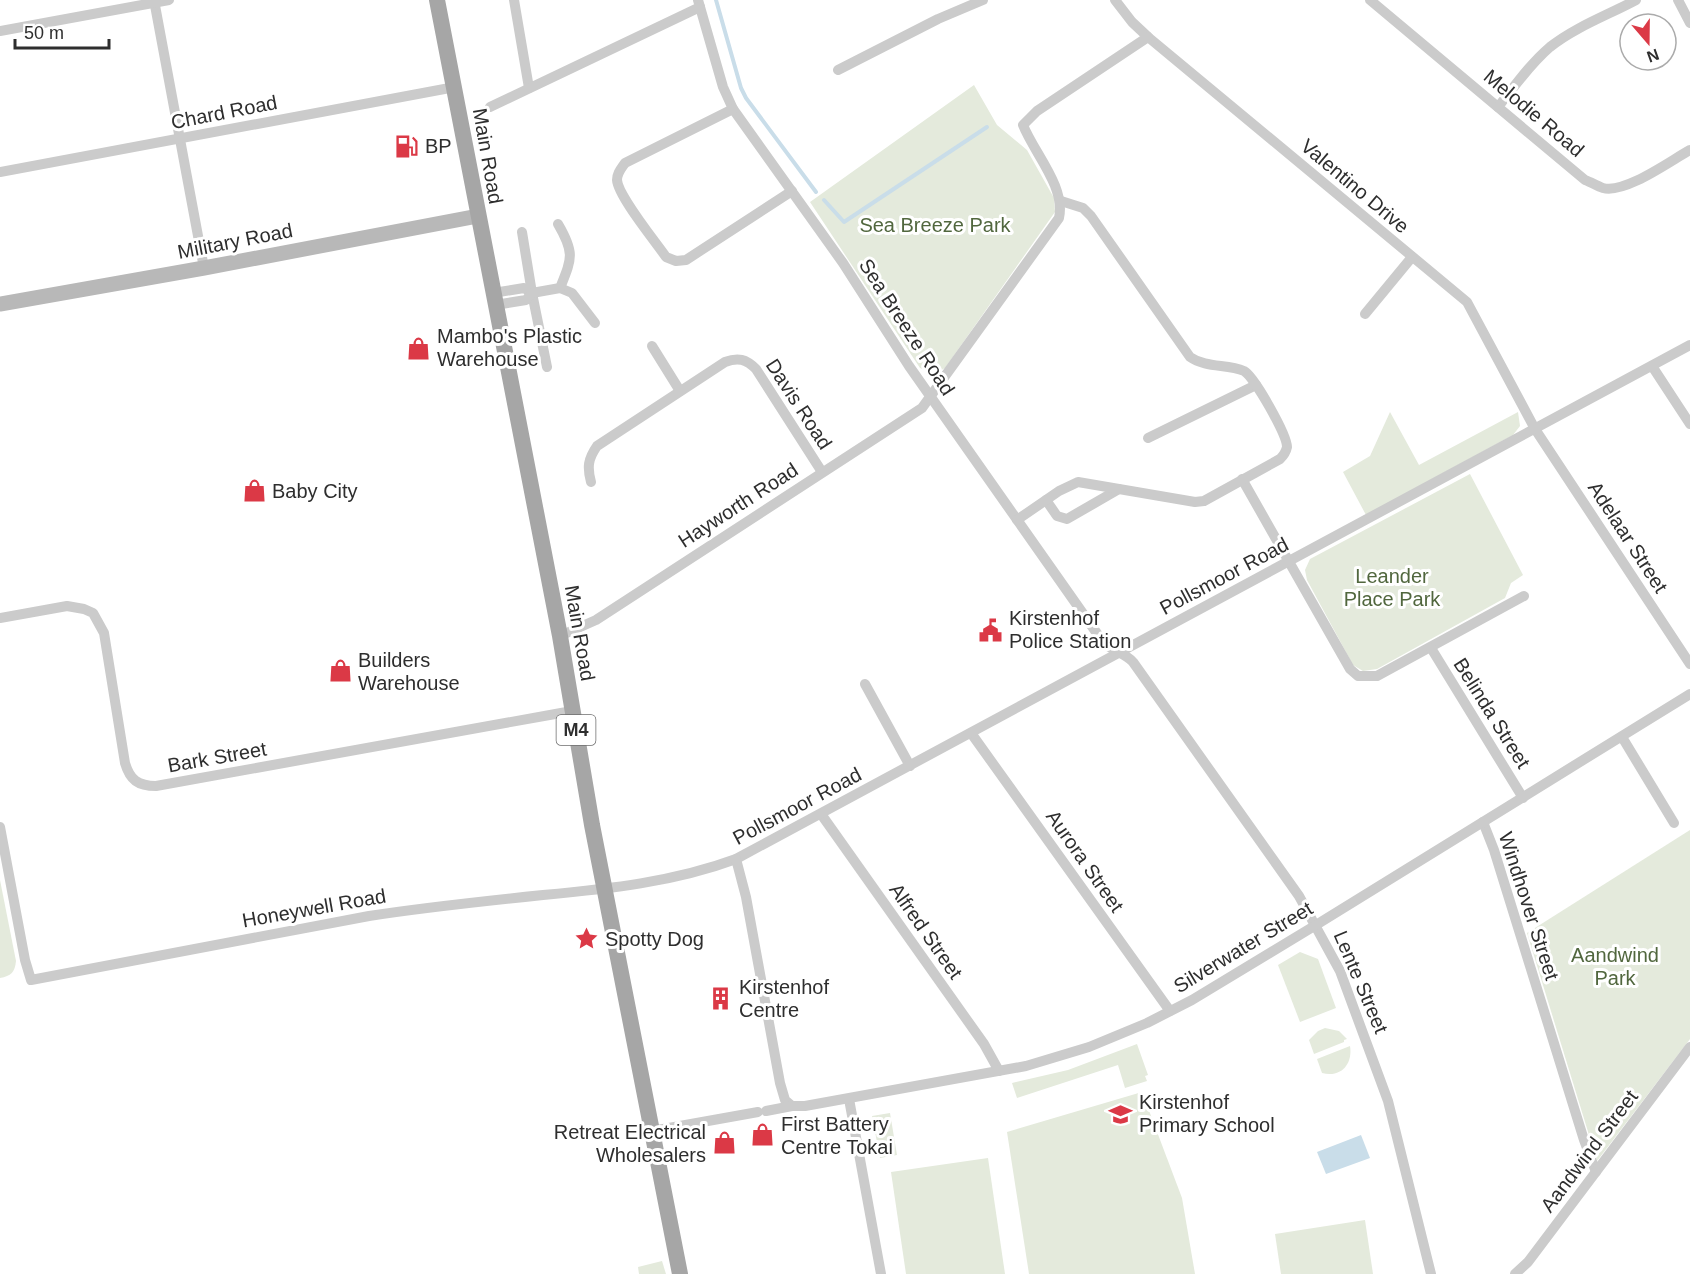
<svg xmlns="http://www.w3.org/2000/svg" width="1690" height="1274" font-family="Helvetica,sans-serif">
<rect width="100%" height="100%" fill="#fff"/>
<!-- green -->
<g fill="#e4eadc">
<polygon points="974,85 997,125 1027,150 1054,198 1055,212 945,368 934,374 920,368 810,202"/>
<polygon points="1390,412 1419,465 1518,412 1520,426 1513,435 1366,515 1343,472 1370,456"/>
<polygon points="1470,474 1523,575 1511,583 1505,598 1377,669 1363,671 1353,665 1307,580 1305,570 1310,559"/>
<polygon points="1690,830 1690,1039 1597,1161 1527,933"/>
<path d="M0 880 16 961C15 972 11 976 0 978Z"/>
<polygon points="1300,952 1318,959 1336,1008 1300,1022 1278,965"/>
<polygon points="1325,1028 1339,1031 1347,1039 1344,1040 1344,1042 1314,1054 1309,1040 1318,1031"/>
<polygon points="1137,1044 1148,1075 1145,1076 1147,1081 1125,1088 1118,1065 1017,1098 1012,1083 1068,1070"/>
<path d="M1350 1046C1353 1064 1341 1078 1322 1073L1317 1059Z"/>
<polygon points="1142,1092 1182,1198 1195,1274 1029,1274 1007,1132"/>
<polygon points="890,1113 897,1155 880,1158 872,1116"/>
<polygon points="988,1158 1005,1274 906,1274 891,1172"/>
<polygon points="1365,1220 1373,1274 1281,1274 1275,1234"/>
<polygon points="662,1261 666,1274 639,1274 638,1267"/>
</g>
<!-- water -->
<polygon fill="#c9dde9" points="1361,1135 1370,1158 1326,1174 1317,1152"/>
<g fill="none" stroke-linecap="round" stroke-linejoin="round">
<!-- stream -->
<g stroke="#c9dde9" stroke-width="4">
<polyline points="716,0 741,88 746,98 816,192"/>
<polyline points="824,200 844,222 987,127"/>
</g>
<!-- minor -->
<g stroke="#cbcbcb" stroke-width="10">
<polyline points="154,0 204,268"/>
<polyline points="514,0 529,88"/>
<path d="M698 0 723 87 733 109 843 263 909 366 1103 642C1112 651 1125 653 1133 662L1299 896 1340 971 1388 1101 1431 1274"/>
<polyline points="1115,0 1132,22 1148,37 1467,302 1535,429 1690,664"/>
<path d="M1370 0 1585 180C1591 182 1597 186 1603 188 1625 194 1670 161 1690 150"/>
<polyline points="1678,0 1690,23"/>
<polyline points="0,31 169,0"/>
<polyline points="838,70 938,19 983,0"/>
<polyline points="490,107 700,7"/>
<path d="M1498 107C1514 87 1530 64 1550 47 1575 27 1608 15 1636 0"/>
<path d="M733 109 625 163C621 169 617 173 617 180 618 196 655 241 666 257L676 261 686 260 792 191"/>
<polyline points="0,172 455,87"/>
<polyline points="522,232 532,293 547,367"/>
<polyline points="560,288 572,293 595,323"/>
<polyline points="493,293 524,288 532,293"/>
<path d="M495 305 526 300 532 293 560 288C572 258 575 253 558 224"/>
<polyline points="1365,314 1412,257"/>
<polyline points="652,346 680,391"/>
<polyline points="1652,366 1690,424"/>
<polyline points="1148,438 1256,385"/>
<polyline points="1242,479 1350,669 1358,676 1377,676 1524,596"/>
<path d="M591 482C587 467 588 459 597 446L725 362C738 357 746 359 756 369L822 472"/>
<polyline points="1046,500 1057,516 1067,519 1119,489"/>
<path d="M1017 520 1059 491 1078 482 1195 502 1204 501 1280 459C1283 456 1286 452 1287 447 1287 435 1254 376 1244 371 1227 364 1206 368 1190 357L1091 216 1083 208 1061 201"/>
<path d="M0 618 67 606 84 609 93 613 104 633 125 763C130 780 138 786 156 786L572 711"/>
<path d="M560 636 596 620 922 408 1059 218C1066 187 1034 153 1023 125L1037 111 1148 37"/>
<polyline points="1431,648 1523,798"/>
<polyline points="865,684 910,766"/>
<polyline points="971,733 1170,1011"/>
<polyline points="1622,737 1674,823"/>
<polyline points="821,814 984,1044 999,1071"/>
<polyline points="1483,822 1494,850 1584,1140 1596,1172"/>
<path d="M0 827 25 960 31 980 369 916C427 907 485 901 543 895 608 889 674 882 736 859L1690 345"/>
<polyline points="736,859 746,897 780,1083 785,1100 792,1106"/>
<polyline points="849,1099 881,1274"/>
<polyline points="766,1111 792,1106 805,1106 1026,1066 1089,1047 1147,1023 1192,1000 1316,925 1690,694"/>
<polyline points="652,1131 758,1112"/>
<polyline points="1515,1274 1528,1262 1690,1047"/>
</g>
<!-- secondary -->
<polyline stroke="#b8b8b8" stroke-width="15" points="0,304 204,268 478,216"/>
<!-- primary -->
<polyline stroke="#a6a6a6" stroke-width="16" points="437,0 560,636 592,825 680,1274"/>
</g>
<!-- icons -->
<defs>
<symbol id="fuel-bare" viewBox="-9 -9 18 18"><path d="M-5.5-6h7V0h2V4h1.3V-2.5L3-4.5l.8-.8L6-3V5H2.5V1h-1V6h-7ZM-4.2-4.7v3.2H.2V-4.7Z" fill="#db3946" stroke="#fff" stroke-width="2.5" paint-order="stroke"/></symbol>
<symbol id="shop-bare" viewBox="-9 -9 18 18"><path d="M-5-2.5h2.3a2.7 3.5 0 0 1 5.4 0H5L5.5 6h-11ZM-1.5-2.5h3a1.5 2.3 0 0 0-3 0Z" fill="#db3946" stroke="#fff" stroke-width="2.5" paint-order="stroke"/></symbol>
<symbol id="civic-bare" viewBox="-9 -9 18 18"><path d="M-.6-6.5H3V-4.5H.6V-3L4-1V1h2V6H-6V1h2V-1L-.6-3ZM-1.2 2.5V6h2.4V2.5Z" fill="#db3946" stroke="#fff" stroke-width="2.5" paint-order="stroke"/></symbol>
<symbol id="sight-bare" viewBox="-9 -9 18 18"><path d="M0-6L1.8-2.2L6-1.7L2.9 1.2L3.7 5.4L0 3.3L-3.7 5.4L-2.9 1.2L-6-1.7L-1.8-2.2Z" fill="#db3946" stroke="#fff" stroke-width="2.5" paint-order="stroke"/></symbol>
<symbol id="building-bare" viewBox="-9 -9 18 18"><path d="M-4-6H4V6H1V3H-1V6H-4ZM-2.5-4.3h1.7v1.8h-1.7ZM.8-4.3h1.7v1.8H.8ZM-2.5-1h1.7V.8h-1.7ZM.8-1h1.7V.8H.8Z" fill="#db3946" stroke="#fff" stroke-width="2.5" paint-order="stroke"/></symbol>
<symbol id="school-bare" viewBox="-9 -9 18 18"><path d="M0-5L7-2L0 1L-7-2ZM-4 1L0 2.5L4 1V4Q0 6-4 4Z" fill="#db3946" stroke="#fff" stroke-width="2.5" paint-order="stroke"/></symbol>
</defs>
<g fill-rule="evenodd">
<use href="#fuel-bare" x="390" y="130" width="33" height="33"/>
<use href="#shop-bare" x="402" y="332" width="33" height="33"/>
<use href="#shop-bare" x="238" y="474" width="33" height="33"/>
<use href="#civic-bare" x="974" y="614" width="33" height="33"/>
<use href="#shop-bare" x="324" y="654" width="33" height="33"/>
<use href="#sight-bare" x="570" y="922" width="33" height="33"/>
<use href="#building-bare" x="704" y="982" width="33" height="33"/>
<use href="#school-bare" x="1104" y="1098" width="33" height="33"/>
<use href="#shop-bare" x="746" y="1118" width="33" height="33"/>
<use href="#shop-bare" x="708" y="1126" width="33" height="33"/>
</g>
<g text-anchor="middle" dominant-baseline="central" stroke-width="6" stroke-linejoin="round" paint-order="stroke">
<!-- shield labels -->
<rect fill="#fff" stroke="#6d6d6d" stroke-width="1.5" x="556.5" y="715" width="39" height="30" rx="4.5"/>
<g font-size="18" font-weight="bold" fill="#2e2e2e">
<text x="576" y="730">M4</text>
</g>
<!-- street labels -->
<g font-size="20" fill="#2e2e2e" stroke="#fff">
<text transform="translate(224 112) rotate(-11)">Chard Road</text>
<text transform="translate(1534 113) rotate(40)">Melodie Road</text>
<text transform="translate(488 156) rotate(80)">Main Road</text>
<text transform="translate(1355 186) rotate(40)">Valentino Drive</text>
<text transform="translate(235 241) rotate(-11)">Military Road</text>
<text transform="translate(907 327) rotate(57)">Sea Breeze Road</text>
<text transform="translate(799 404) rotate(57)">Davis Road</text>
<text transform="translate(738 505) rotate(-33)">Hayworth Road</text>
<text transform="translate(1628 537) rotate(57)">Adelaar Street</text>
<text transform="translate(1224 576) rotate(-28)">Pollsmoor Road</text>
<text transform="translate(580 633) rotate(80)">Main Road</text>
<text transform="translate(1492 713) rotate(58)">Belinda Street</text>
<text transform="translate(217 757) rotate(-10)">Bark Street</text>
<text transform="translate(797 806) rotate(-28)">Pollsmoor Road</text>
<text transform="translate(1085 861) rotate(55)">Aurora Street</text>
<text transform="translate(1529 906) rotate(72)">Windhover Street</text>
<text transform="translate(314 908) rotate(-10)">Honeywell Road</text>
<text transform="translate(926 931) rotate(55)">Alfred Street</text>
<text transform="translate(1243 947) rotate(-31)">Silverwater Street</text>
<text transform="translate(1361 982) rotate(67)">Lente Street</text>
<text transform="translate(1589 1151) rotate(-53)">Aandwind Street</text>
</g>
<!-- poi labels -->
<g font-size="20" fill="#2e2e2e" stroke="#fff" text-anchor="start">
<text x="425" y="146">BP</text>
<text x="437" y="336">Mambo's Plastic<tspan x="437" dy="23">Warehouse</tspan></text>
<text x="272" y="491">Baby City</text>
<text x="1009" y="618">Kirstenhof<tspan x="1009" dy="23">Police Station</tspan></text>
<text x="358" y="660">Builders<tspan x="358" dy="23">Warehouse</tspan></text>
<text x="605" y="939">Spotty Dog</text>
<text x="739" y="987">Kirstenhof<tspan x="739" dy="23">Centre</tspan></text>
<text x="1139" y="1102">Kirstenhof<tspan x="1139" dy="23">Primary School</tspan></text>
<text x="781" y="1124">First Battery<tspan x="781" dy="23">Centre Tokai</tspan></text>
<text x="706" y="1132" text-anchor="end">Retreat Electrical<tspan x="706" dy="23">Wholesalers</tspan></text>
</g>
<!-- park labels -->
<g font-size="20" fill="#51673e" stroke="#fff">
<text x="935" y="225">Sea Breeze Park</text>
<text x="1392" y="576">Leander<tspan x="1392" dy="23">Place Park</tspan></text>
<text x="1615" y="955">Aandwind<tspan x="1615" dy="23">Park</tspan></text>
</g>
</g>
<!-- north arrow -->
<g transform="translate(1648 42) rotate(160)"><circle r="28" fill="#ffffff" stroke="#ababab" stroke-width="1.5"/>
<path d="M0-4.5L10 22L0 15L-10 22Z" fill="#db3946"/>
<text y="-9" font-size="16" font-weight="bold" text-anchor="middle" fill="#2e2e2e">N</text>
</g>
<!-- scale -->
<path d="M15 39v9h94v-9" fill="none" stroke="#2e2e2e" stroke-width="3"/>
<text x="24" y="39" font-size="18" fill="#2e2e2e" stroke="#ffffff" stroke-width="4.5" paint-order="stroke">50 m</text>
</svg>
